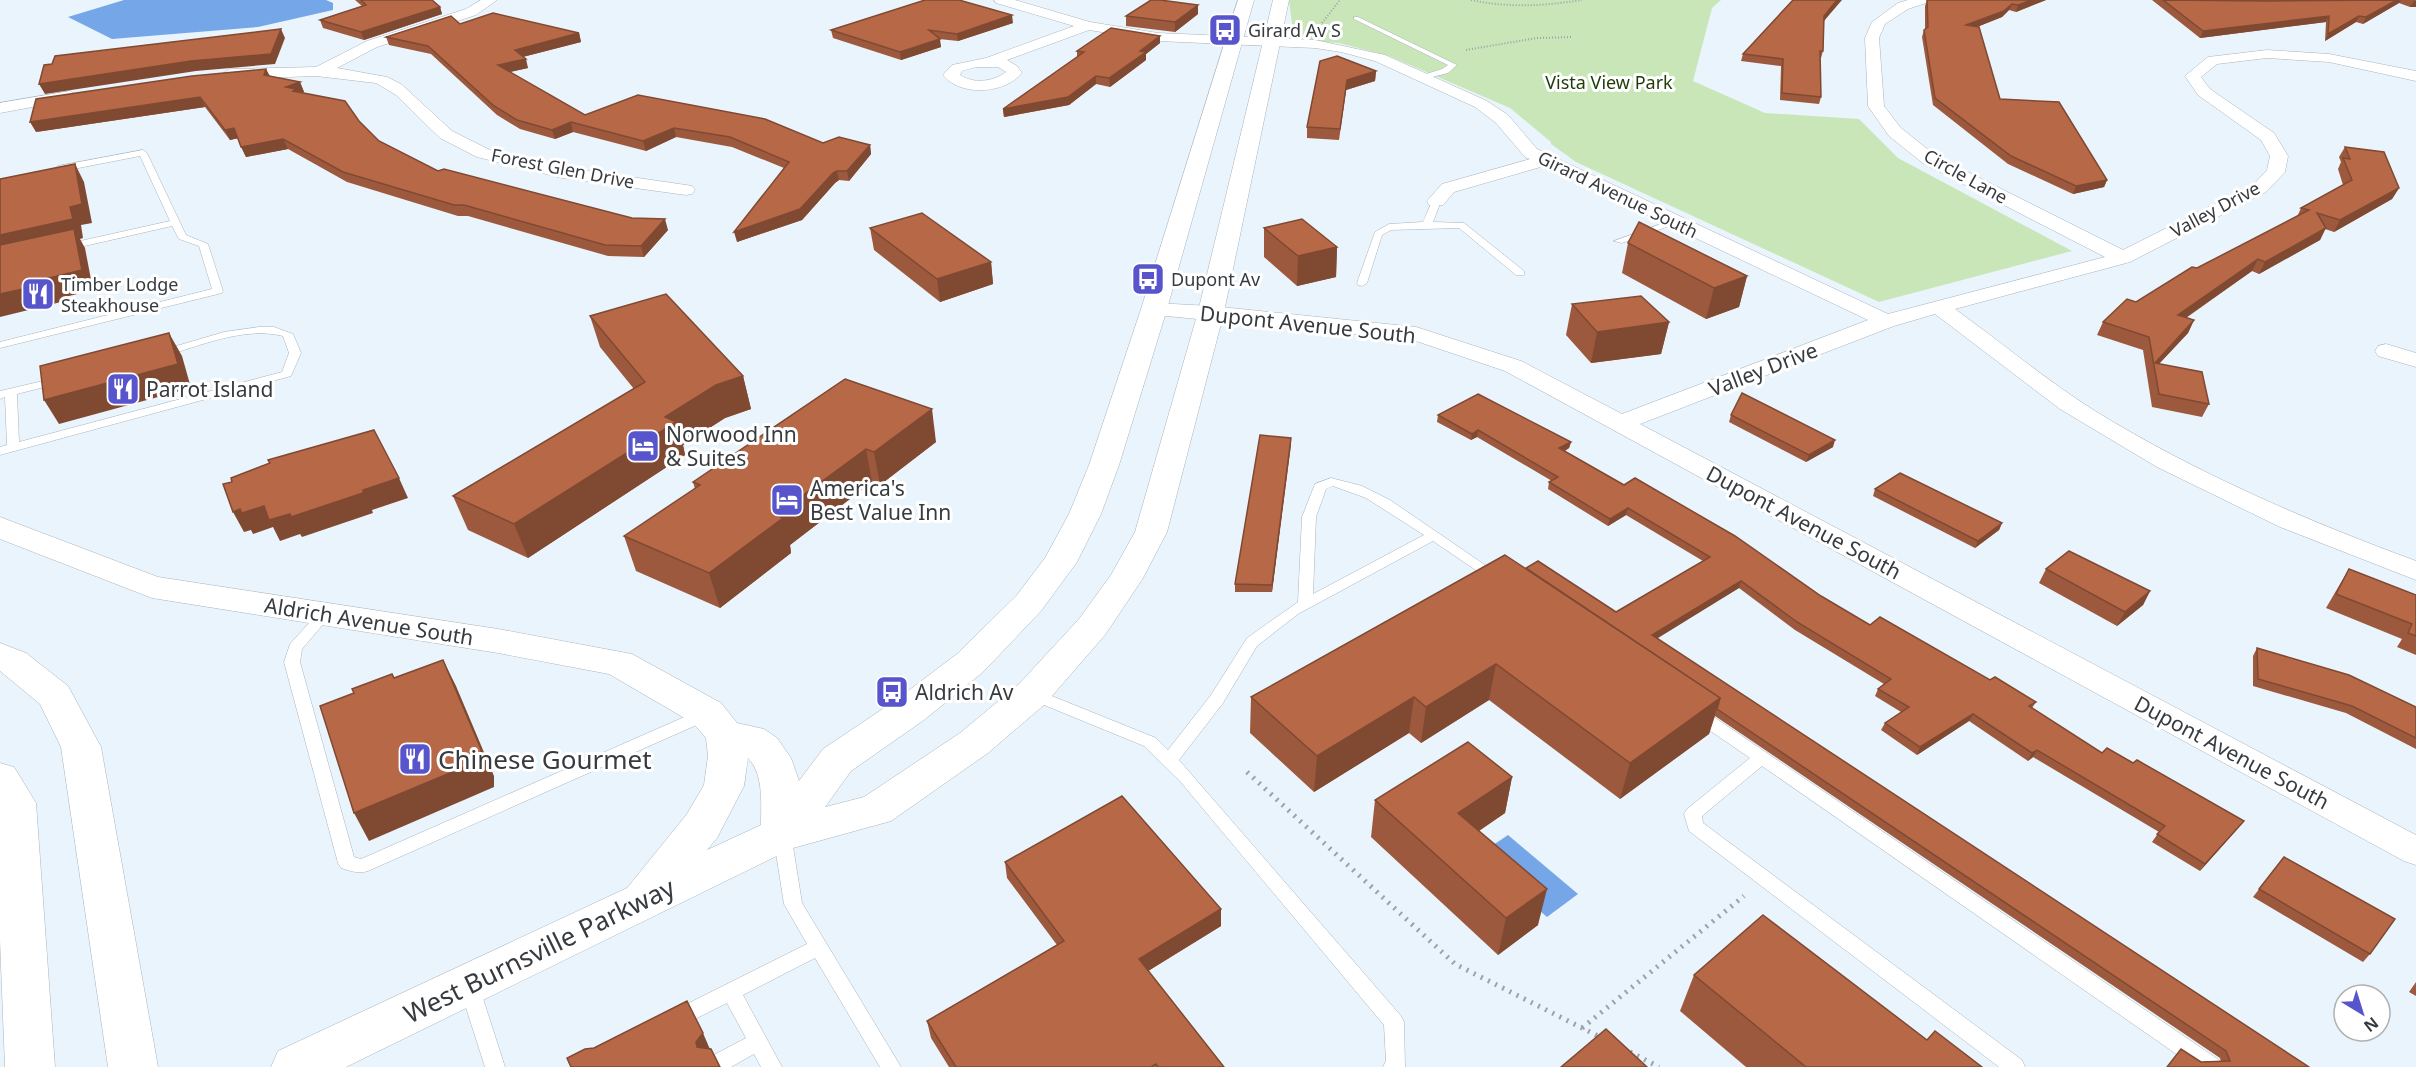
<svg xmlns="http://www.w3.org/2000/svg" width="2416" height="1067" font-family="'Noto Sans',sans-serif">
<rect width="100%" height="100%" fill="#eaf4fc"/>
<!-- green -->
<polygon fill="#c9e6b8" points="1289,0 1721,0 1712,8 1693,81 1765,113 1859,119 1898,158 2072,251 1879,302 1576,162 1551,144 1551,142 1510,108 1389,56 1339,43 1294,40"/>
<!-- water -->
<g fill="#74a6e8">
<polygon points="124,0 326,0 333,3 333,10 258,27 112,39 68,17"/>
<polygon points="1508,835 1578,894 1547,917 1477,856"/>
</g>
<g fill="none" stroke-linecap="round" stroke-linejoin="round">
<defs>
<g id="service">
<polygon points="1354,17 1358,17 1457,65 1448,73 1420,80 1420,76 1442,69 1448,65 1354,19"/>
<polygon points="143,150 147,153 186,235 208,244 223,291 222,293 0,348 0,342 212,289 199,246 179,239 172,226 67,250 62,247 67,244 170,221 140,156 58,172 54,169 58,166"/>
<polygon points="1433,199 1441,201 1433,222 1464,223 1524,271 1524,275 1516,275 1459,228 1391,230 1382,235 1367,283 1362,286 1358,285 1357,283 1375,232 1389,224 1423,222"/>
<polygon points="1672,220 1680,222 1622,243 1614,241"/>
<path d="M259 327H274L293 334 301 353 291 376 0 455V447L7 445 5 397 0 399V391L60 377 66 380 64 382 17 394 19 442 282 372 289 353 283 336C242 326 199 347 160 357L154 354 156 352 224 332Z"/>
<path d="M1331 478 1362 486 1390 500 1504 578 1497 583 1492 581 1433 541 1298 614 1257 646 1223 703 1179 760 1401 1016 1404 1022 1405 1067H1383L1386 1061 1384 1025 1179 780 1144 746 1027 698 1024 694 1027 690H1037L1156 738 1168 750 1211 695 1247 638 1298 602 1302 517 1315 484ZM1333 486 1366 498 1424 535 1313 594 1316 517 1326 489Z"/>
<path d="M325 609 332 614 302 649 300 662 354 857 361 859 698 711H710L712 715 710 719 368 871C359 874 350 871 341 868L338 863 284 662 290 644 320 611Z"/>
<polygon points="1699,709 1705,711 2219,1060 2222,1067 2195,1067 1762,766 1702,816 1703,823 2022,1060 2025,1067 1999,1067 1689,831 1684,814 1687,809 1750,758 1693,719 1691,715 1693,711"/>
<polygon points="782,827 788,829 791,834 802,903 901,1067 880,1067 815,958 743,995 782,1067 761,1067 754,1054 731,1067 708,1067 707,1064 710,1057 746,1038 727,1003 683,1025 676,1028 669,1025 666,1019 669,1013 807,944 784,904 773,834 776,829"/>
<polygon points="469,978 476,980 479,986 505,1067 485,1067 459,986 462,980"/>
</g>
<g id="minor">
<polygon points="481,0 497,0 476,15 377,47 337,68 387,77 401,84 452,131 490,150 562,167 686,185 692,186 695,190 692,194 686,195 562,178 477,157 440,138 396,95 376,83 316,76 230,79 222,74 230,69 316,67 367,41 466,9"/>
<path d="M994 0H1015L1090 22 1158 33 1315 40 1385 55 1487 101 1508 115 1537 149 1888 314 2105 257 1924 164 1889 136 1870 109 1868 106 1865 38 1872 22 1898 3 1908 0H1928L1926 3 1908 9 1885 24 1879 38 1884 106 1901 128 1936 156 2123 250 2254 184 2267 170 2270 156 2261 140 2198 95 2185 76 2208 57 2267 50 2329 54 2416 71V81L2329 62 2267 58 2217 64 2201 77 2210 89 2274 133 2288 156 2285 172 2266 192 2130 262 1955 309C2002 343 2046 380 2095 411 2196 473 2305 520 2416 561V580L2280 527 2157 467 2060 409 1935 314 1894 326 1640 424 2416 835V865L2404 861 1505 371 1413 340 1146 314 1143 309 1146 304 1154 303 1211 306 1416 327 1521 361 1622 414 1868 320 1544 166 1454 192 1443 205H1429L1427 201 1442 184 1530 159 1525 157 1496 123 1475 107 1375 61 1341 52 1315 48 1158 41 1089 30 1007 60 1017 66 1022 73C1005 94 960 97 943 75L952 65 986 58 1074 26 996 3ZM976 67H998L1006 72C993 82 973 84 960 75L962 71Z"/>
<path d="M2250 0H2278C2272 6 2256 6 2250 0Z"/>
<polygon points="70,91 78,96 76,99 0,113 0,103"/>
<polygon points="2386,344 2416,353 2416,367 2378,356 2375,351 2378,346"/>
</g>
<path id="tertiary" d="M1238 0H1254L1167 309 1119 465 1101 514 1077 562 1041 611 983 672 924 720 851 771 825 807 864 797 960 733 1019 684 1079 619 1111 575 1135 532 1198 312 1273 0H1289L1224 312 1167 532 1143 578 1105 635 1045 704 988 753 891 821 793 848 346 1067H271L278 1051 627 888 687 814 704 785 708 756 706 738 693 723 609 674 498 653 152 598 0 539V517L158 577 498 629 632 654 721 703 737 723 764 729 777 738 791 758 799 781 823 749 896 700 957 654 1017 595 1045 558 1069 514 1089 465 1141 309ZM748 758C764 774 761 804 761 825L707 850 717 838 744 786Z"/>
<g id="motorway">
<polygon points="0,643 26,653 68,686 101,747 158,1067 108,1067 61,747 40,704 0,671"/>
<polygon points="0,763 14,767 36,803 55,1067 5,1067 0,940"/>
</g>
</defs>
<!-- service casing -->
<use href="#service" stroke="#aab4bc" stroke-width="1"/>
<!-- minor casing -->
<use href="#minor" stroke="#aab4bc" stroke-width="1"/>
<!-- tertiary casing -->
<use href="#tertiary" stroke="#aab4bc" stroke-width="1"/>
<!-- motorway casing -->
<use href="#motorway" stroke="#aab4bc" stroke-width="1"/>
<!-- path-far1 -->
<g stroke="#9ba3a9" stroke-width="2" stroke-dasharray="1 2" stroke-linecap="butt">
<path d="M1471 0C1509 8 1544 6 1582 0"/>
<polyline points="1322,23 1340,0"/>
<polyline points="1466,50 1537,38 1573,37"/>
</g>
<!-- path -->
<g stroke="#9ba3a9" stroke-width="5" stroke-dasharray="2 6" stroke-linecap="butt">
<polyline points="1247,772 1455,964 1602,1038"/>
<polyline points="1582,1028 1744,896"/>
<polyline points="1630,1052 1659,1067"/>
</g>
<!-- service -->
<use href="#service" fill="#fff" fill-rule="evenodd"/>
<!-- minor -->
<use href="#minor" fill="#fff" fill-rule="evenodd"/>
<!-- tertiary -->
<use href="#tertiary" fill="#fff" fill-rule="evenodd"/>
<!-- motorway -->
<use href="#motorway" fill="#fff" fill-rule="evenodd"/>
</g>
<!-- wall -->
<g fill="#9d593d">
<polygon points="355,0 432,0 440,7 442,14 364,40 323,28 320,20 362,6"/>
<polygon points="1841,0 1824,21 1823,51 1821,58 1820,58 1821,97 1819,104 1780,100 1781,66 1741,61 1743,54"/>
<polygon points="1927,0 2046,0 2016,12 2009,10 2002,17 1977,27 2000,99 2107,180 2104,187 2073,194 2008,164 1933,105 1922,37 1924,30 1925,29 1925,6"/>
<polygon points="2152,0 2416,0 2416,7 2410,7 2399,3 2363,24 2356,22 2325,41 2326,22 2200,38"/>
<polygon points="1198,14 1175,32 1126,26 1126,16"/>
<polygon points="1013,23 958,41 939,39 941,47 901,60 833,38 831,30"/>
<polygon points="460,24 579,33 581,42 523,57 528,68 509,72 585,115 823,143 870,145 871,154 849,181 839,180 835,183 802,220 737,242 784,168 732,147 676,137 646,151 573,132 555,139 520,129 497,115 431,54 389,45 386,37"/>
<polygon points="1160,36 1160,43 1146,54 1146,60 1110,87 1096,84 1069,105 1004,117 1003,109 1077,57 1077,51"/>
<polygon points="1320,61 1376,71 1375,81 1346,90 1339,140 1307,138 1307,127"/>
<polygon points="266,69 270,76 300,82 304,92 302,92 359,121 379,141 438,171 668,230 644,257 608,256 468,216 458,216 347,182 288,149 246,157 238,138 230,140 205,107 36,132"/>
<polygon points="2345,147 2399,188 2392,199 2334,232 2325,229 2320,240 2259,274 2252,271 2186,318 2194,320 2188,333 2159,364 2209,404 2202,417 2152,407 2143,350 2097,335 2103,322 2136,302 2197,268 2297,217 2301,208 2343,185 2338,169 2341,162 2339,157"/>
<polygon points="870,228 991,262 993,284 940,302 874,250"/>
<polygon points="1264,228 1337,247 1336,277 1297,286 1264,257"/>
<polygon points="1628,243 1747,276 1739,307 1706,319 1622,273"/>
<polygon points="1572,304 1669,322 1661,354 1591,363 1566,335"/>
<polygon points="590,316 743,376 751,409 725,418 683,445 685,455 528,558 468,530 453,496 634,389 600,347"/>
<polygon points="845,379 936,442 880,485 872,482 790,545 791,553 720,608 636,571 624,536 695,489 693,482"/>
<polygon points="1438,415 1571,442 1569,448 1565,451 1870,625 1990,680 2036,702 2032,708 2102,753 2238,828 2200,871 2152,842 2159,832 2033,757 2028,761 1969,721 1917,755 1881,730 1885,723 1901,712 1875,696 1878,689 1884,684 1795,630 1739,588 1656,638 2309,1067 2201,1062 2221,1062 2220,1058 1715,716 1709,734 1620,799 1489,700 1421,743 1409,733 1314,792 1250,733 1251,697 1526,568 1616,612 1703,561 1626,515 1608,526 1548,489 1549,482 1552,481 1477,437 1471,440 1437,422"/>
<polygon points="1731,415 1833,447 1806,462 1729,422"/>
<polygon points="1291,438 1272,592 1235,592 1235,584"/>
<polygon points="1875,489 2002,523 1999,530 1975,548 1873,496"/>
<polygon points="2046,569 2150,591 2143,605 2117,626 2039,583"/>
<polygon points="2349,569 2416,595 2416,655 2397,647 2402,639 2326,608 2340,584"/>
<polygon points="2257,648 2416,707 2416,749 2346,713 2253,686 2253,656"/>
<polygon points="1512,777 1505,813 1479,831 1538,925 1498,955 1371,837 1375,800"/>
<polygon points="2284,857 2370,954 2363,962 2253,897"/>
<polygon points="1005,862 1221,909 1221,926 1148,971 1224,1067 949,1067 931,1038 927,1021 1057,945 1007,878"/>
<polygon points="1694,975 1927,1040 1982,1067 1746,1067 1680,1011"/>
<polygon points="2416,982 2416,996 2409,992"/>
</g>
<!-- shaded-wall -->
<g fill="#804932">
<polygon points="1837,0 1842,0 1822,23 1824,16"/>
<polygon points="2032,0 2046,0 2016,12 2018,5"/>
<polygon points="2397,0 2401,0 2399,3 2363,24 2366,17"/>
<polygon points="2414,1 2416,1 2416,7 2410,7"/>
<polygon points="2012,4 2009,10 2002,17 1964,32 1966,25"/>
<polygon points="1198,5 1198,14 1175,32 1175,22"/>
<polygon points="440,7 442,14 364,40 361,32"/>
<polygon points="1012,15 1013,23 958,41 957,34"/>
<polygon points="2329,16 2326,22 2200,38 2203,31"/>
<polygon points="2359,16 2356,22 2325,41 2328,34"/>
<polygon points="281,29 285,38 275,64 196,71 45,94 39,84"/>
<polygon points="579,33 581,42 518,58 515,50"/>
<polygon points="1160,36 1160,43 1146,54 1146,60 1110,87 1109,78 1140,51"/>
<polygon points="940,39 941,47 901,60 900,52"/>
<polygon points="526,59 528,68 501,74 498,65"/>
<polygon points="266,69 270,78 264,75"/>
<polygon points="1376,71 1375,81 1346,90 1339,140 1347,80"/>
<polygon points="1096,76 1096,84 1069,105 1004,117 1003,109"/>
<polygon points="300,82 304,92 298,94 286,87"/>
<polygon points="200,97 205,107 36,132 30,122"/>
<polygon points="571,122 573,132 555,139 552,130"/>
<polygon points="234,128 239,138 230,140 225,130"/>
<polygon points="674,128 676,137 646,151 643,141"/>
<polygon points="283,139 288,149 246,157 241,147"/>
<polygon points="870,145 871,154 849,181 847,171"/>
<polygon points="75,164 84,182 92,223 81,225 83,238 80,239 85,248 93,290 61,298 61,302 0,317 0,235 70,207"/>
<polygon points="837,171 839,180 835,183 802,220 737,242 734,232"/>
<polygon points="2107,180 2104,187 2073,194 2076,186"/>
<polygon points="2399,188 2392,199 2334,232 2340,220"/>
<polygon points="665,219 668,230 644,257 641,246"/>
<polygon points="2326,228 2320,240 2259,274 2265,262"/>
<polygon points="1337,247 1336,277 1297,286 1298,256"/>
<polygon points="2258,259 2252,271 2172,327 2178,315"/>
<polygon points="991,262 993,284 940,302 937,279"/>
<polygon points="1747,276 1739,307 1706,319 1714,288"/>
<polygon points="2194,320 2188,333 2154,369 2155,363"/>
<polygon points="1669,322 1661,354 1591,363 1597,332"/>
<polygon points="169,333 182,356 191,388 59,424 44,400"/>
<polygon points="743,376 751,409 725,418 683,445 685,455 528,558 514,524 665,417 716,385"/>
<polygon points="932,409 936,442 880,485 874,452"/>
<polygon points="1478,430 1477,437 1471,440 1472,434"/>
<polygon points="1291,438 1291,445 1272,592 1272,585"/>
<polygon points="1835,440 1833,447 1806,462 1809,455"/>
<polygon points="1571,442 1569,448 1558,454 1559,448"/>
<polygon points="866,449 872,482 790,545 791,553 720,608 709,573 776,515"/>
<polygon points="399,478 408,498 372,510 373,513 302,537 300,534 280,541 273,527 253,534 251,530 244,532 233,512 240,509 363,490"/>
<polygon points="1628,508 1626,515 1608,526 1610,519"/>
<polygon points="2002,523 1999,530 1975,548 1978,541"/>
<polygon points="1741,581 1739,588 1650,643 1652,635"/>
<polygon points="2150,591 2143,605 2117,626 2125,612"/>
<polygon points="443,660 456,686 494,776 494,787 369,841 354,813"/>
<polygon points="1496,664 1489,700 1421,743 1426,707"/>
<polygon points="1414,697 1409,733 1314,792 1317,756"/>
<polygon points="1720,698 1709,734 1620,799 1630,763"/>
<polygon points="1973,714 1969,721 1917,755 1920,747"/>
<polygon points="2037,750 2033,757 2028,761 2032,753"/>
<polygon points="1512,777 1505,813 1452,849 1458,813"/>
<polygon points="2244,821 2238,828 2200,871 2205,864"/>
<polygon points="1547,889 1538,925 1498,955 1506,918"/>
<polygon points="1221,909 1221,926 1140,976 1139,959"/>
<polygon points="703,1033 712,1054 697,1047 696,1042"/>
</g>
<!-- building -->
<g fill="#b76847" stroke="#804932" stroke-width="1.5">
<polygon points="361,0 432,0 440,7 361,32 320,20 366,5"/>
<polygon points="925,0 959,0 1012,15 957,34 929,30 940,39 900,52 831,30"/>
<polygon points="1151,0 1160,0 1198,5 1175,22 1126,16"/>
<polygon points="1793,0 1837,0 1824,16 1823,51 1820,51 1821,97 1782,93 1783,59 1743,54"/>
<polygon points="1927,0 2032,0 2018,5 2012,4 2004,11 1966,25 1979,27 2000,99 2059,102 2107,180 2076,186 2011,156 1935,98 1924,30 1928,27"/>
<polygon points="2163,0 2267,1 2397,0 2366,17 2359,16 2328,34 2329,16 2203,31"/>
<polygon points="493,13 579,33 515,50 526,59 498,65 585,115 638,95 765,119 823,143 839,137 870,145 847,171 837,171 833,173 800,209 734,232 789,162 730,137 674,128 643,141 571,122 552,130 517,120 494,106 428,46 386,37 451,16 460,24"/>
<polygon points="1111,28 1160,36 1140,51 1146,52 1109,78 1096,76 1068,97 1003,109 1084,52 1077,51"/>
<polygon points="281,29 271,54 191,61 39,84 44,65 52,64 55,56"/>
<polygon points="1337,56 1376,71 1347,80 1340,129 1307,127 1320,61"/>
<polygon points="266,69 264,75 300,82 286,87 296,89 293,91 345,101 359,121 379,141 438,171 444,169 632,218 665,219 641,246 605,245 464,205 454,205 343,172 283,139 241,147 234,128 225,130 200,97 30,122 36,99 192,76"/>
<polygon points="2345,147 2384,152 2399,188 2340,220 2317,213 2326,228 2265,262 2258,259 2178,315 2194,320 2155,363 2202,372 2209,404 2159,394 2149,337 2103,322 2127,299 2136,302 2192,267 2197,268 2309,210 2301,208 2352,180 2343,158 2350,159"/>
<polygon points="75,164 82,204 70,207 73,219 0,235 0,179"/>
<polygon points="922,213 991,262 937,279 870,228"/>
<polygon points="1302,219 1337,247 1298,256 1264,228"/>
<polygon points="1639,222 1747,276 1714,288 1628,243"/>
<polygon points="74,229 82,270 49,278 50,283 0,294 0,245"/>
<polygon points="666,294 743,376 716,385 665,417 676,422 514,524 453,496 645,382 590,316"/>
<polygon points="1641,296 1669,322 1597,332 1572,304"/>
<polygon points="169,333 178,364 44,400 40,366"/>
<polygon points="845,379 932,409 874,452 866,449 776,515 783,518 709,573 624,536 700,485 693,482"/>
<polygon points="1742,393 1835,440 1809,455 1731,415"/>
<polygon points="1478,394 1571,442 1559,448 1624,485 1635,478 1735,536 1821,596 1870,625 1880,617 1990,680 1995,677 2036,702 2029,706 2102,753 2107,748 2133,763 2137,760 2244,821 2205,864 2157,834 2165,826 2037,750 2032,753 1973,714 1920,747 1885,723 1909,707 1878,689 1891,679 1797,622 1741,581 1652,635 2309,1067 2167,1067 2181,1049 2201,1062 2230,1061 2226,1051 1717,709 1720,698 1526,568 1538,561 1616,612 1710,557 1628,508 1610,519 1549,482 1558,477 1478,430 1472,434 1438,415"/>
<polygon points="374,430 399,478 363,490 363,493 291,517 290,514 269,520 264,506 242,513 240,509 233,512 223,484 232,482 231,478 270,463 268,460"/>
<polygon points="1260,435 1291,438 1272,585 1235,584"/>
<polygon points="1900,473 2002,523 1978,541 1875,489"/>
<polygon points="2069,551 2150,591 2125,612 2046,569"/>
<polygon points="1505,555 1720,698 1630,763 1496,664 1426,707 1414,697 1317,756 1251,697"/>
<polygon points="2349,569 2416,595 2416,636 2408,633 2412,624 2336,594"/>
<polygon points="2257,648 2349,675 2416,707 2416,738 2352,706 2258,679"/>
<polygon points="443,660 481,749 481,760 354,813 320,706 354,693 352,689 392,674 394,678"/>
<polygon points="1468,742 1512,777 1458,813 1547,889 1506,918 1375,800"/>
<polygon points="1122,796 1221,909 1139,959 1224,1067 1158,1067 1156,1064 1151,1067 956,1067 927,1021 1064,941 1005,862"/>
<polygon points="2284,857 2395,919 2370,954 2259,889"/>
<polygon points="1763,915 1927,1040 1935,1031 1982,1067 1806,1067 1694,975"/>
<polygon points="687,1001 703,1033 696,1042 697,1047 711,1049 720,1067 571,1067 567,1058 585,1049 594,1048"/>
<polygon points="1606,1029 1647,1067 1561,1067"/>
</g>
<!-- icons -->
<defs>
<symbol id="bus-square" viewBox="-11 -11 22 22"><rect x="-9" y="-9" width="18" height="18" rx="4" fill="#5855cc" stroke="#fff"/><path d="M-5-6H5V4H4V6H2V4H-2V6H-4V4H-5ZM-3.5-4V0h7V-4ZM-3.5 1.2v1.5H-2V1.2ZM2 1.2v1.5H3.5V1.2Z" fill="#fff"/></symbol>
<symbol id="restaurant-square" viewBox="-11 -11 22 22"><rect x="-9" y="-9" width="18" height="18" rx="4" fill="#5855cc" stroke="#fff"/><path d="M-5-6h1v4h1v-4h1v4h1v-4h1v5L-1.5 .5V6h-2V.5L-5-1ZM5-6V6H3V1.5H1.5Q1.5-4 5-6Z" fill="#fff"/></symbol>
<symbol id="hotel-square" viewBox="-11 -11 22 22"><rect x="-9" y="-9" width="18" height="18" rx="4" fill="#5855cc" stroke="#fff"/><path d="M-6-4.5h1.5V1H6V5H4.5V3h-9V5H-6ZM-4 0a1.8 1.8 0 1 1 3.6 0ZM.5 0V-2.5h3Q6-2.5 6 0Z" fill="#fff"/></symbol>
</defs>
<g fill-rule="evenodd">
<use href="#bus-square" x="1206" y="11" width="38" height="38"/>
<use href="#bus-square" x="1129" y="260" width="38" height="38"/>
<use href="#restaurant-square" x="19" y="275" width="38" height="38"/>
<use href="#restaurant-square" x="104" y="370" width="38" height="38"/>
<use href="#hotel-square" x="624" y="427" width="38" height="38"/>
<use href="#hotel-square" x="768" y="481" width="38" height="38"/>
<use href="#bus-square" x="873" y="673" width="38" height="38"/>
<use href="#restaurant-square" x="396" y="740" width="38" height="38"/>
</g>
<g text-anchor="middle" dominant-baseline="central" stroke-width="6" stroke-linejoin="round" paint-order="stroke">
<!-- far-poi labels -->
<g font-size="18" fill="#373b3f" stroke="#fff" text-anchor="start">
<text x="1248" y="30">Girard Av S</text>
<text x="1171" y="279">Dupont Av</text>
<text x="61" y="284">Timber Lodge<tspan x="61" dy="21">Steakhouse</tspan></text>
</g>
<!-- far-park labels -->
<g font-size="18" fill="#1f3c06" stroke="#fff">
<text x="1609" y="82">Vista View Park</text>
</g>
<!-- far-street labels -->
<g font-size="18" fill="#373b3f" stroke="#fff">
<text transform="translate(563 168) rotate(11)">Forest Glen Drive</text>
<text transform="translate(1966 176) rotate(29)">Circle Lane</text>
<text transform="translate(1618 194) rotate(26)">Girard Avenue South</text>
<text transform="translate(2215 209) rotate(-28)">Valley Drive</text>
</g>
<!-- street labels -->
<g font-size="21" fill="#373b3f" stroke="#fff">
<text transform="translate(1308 324) rotate(6)">Dupont Avenue South</text>
<text transform="translate(1763 369) rotate(-21)">Valley Drive</text>
<text transform="translate(1804 522) rotate(28)">Dupont Avenue South</text>
<text transform="translate(369 621) rotate(9)">Aldrich Avenue South</text>
<text transform="translate(2232 752) rotate(28)">Dupont Avenue South</text>
</g>
<!-- poi labels -->
<g font-size="21" fill="#373b3f" stroke="#fff" text-anchor="start">
<text x="146" y="389">Parrot Island</text>
<text x="666" y="434">Norwood Inn<tspan x="666" dy="24">&amp; Suites</tspan></text>
<text x="810" y="488">America's<tspan x="810" dy="24">Best Value Inn</tspan></text>
<text x="915" y="692">Aldrich Av</text>
</g>
<!-- near-poi labels -->
<g font-size="26" fill="#373b3f" stroke="#fff" text-anchor="start">
<text x="438" y="759">Chinese Gourmet</text>
</g>
<!-- near-street labels -->
<g font-size="26" fill="#373b3f" stroke="#fff">
<text transform="translate(539 950) rotate(-26)">West Burnsville Parkway</text>
</g>
</g>
<!-- north arrow -->
<g transform="translate(2362 1013) rotate(142)"><circle r="28" fill="#ffffff" stroke="#afb1b2" stroke-width="1.5"/>
<path d="M0-4.5L10 22L0 15L-10 22Z" fill="#5855cc"/>
<text y="-9" font-size="16" font-weight="bold" text-anchor="middle" fill="#373b3f">N</text>
</g>
</svg>
